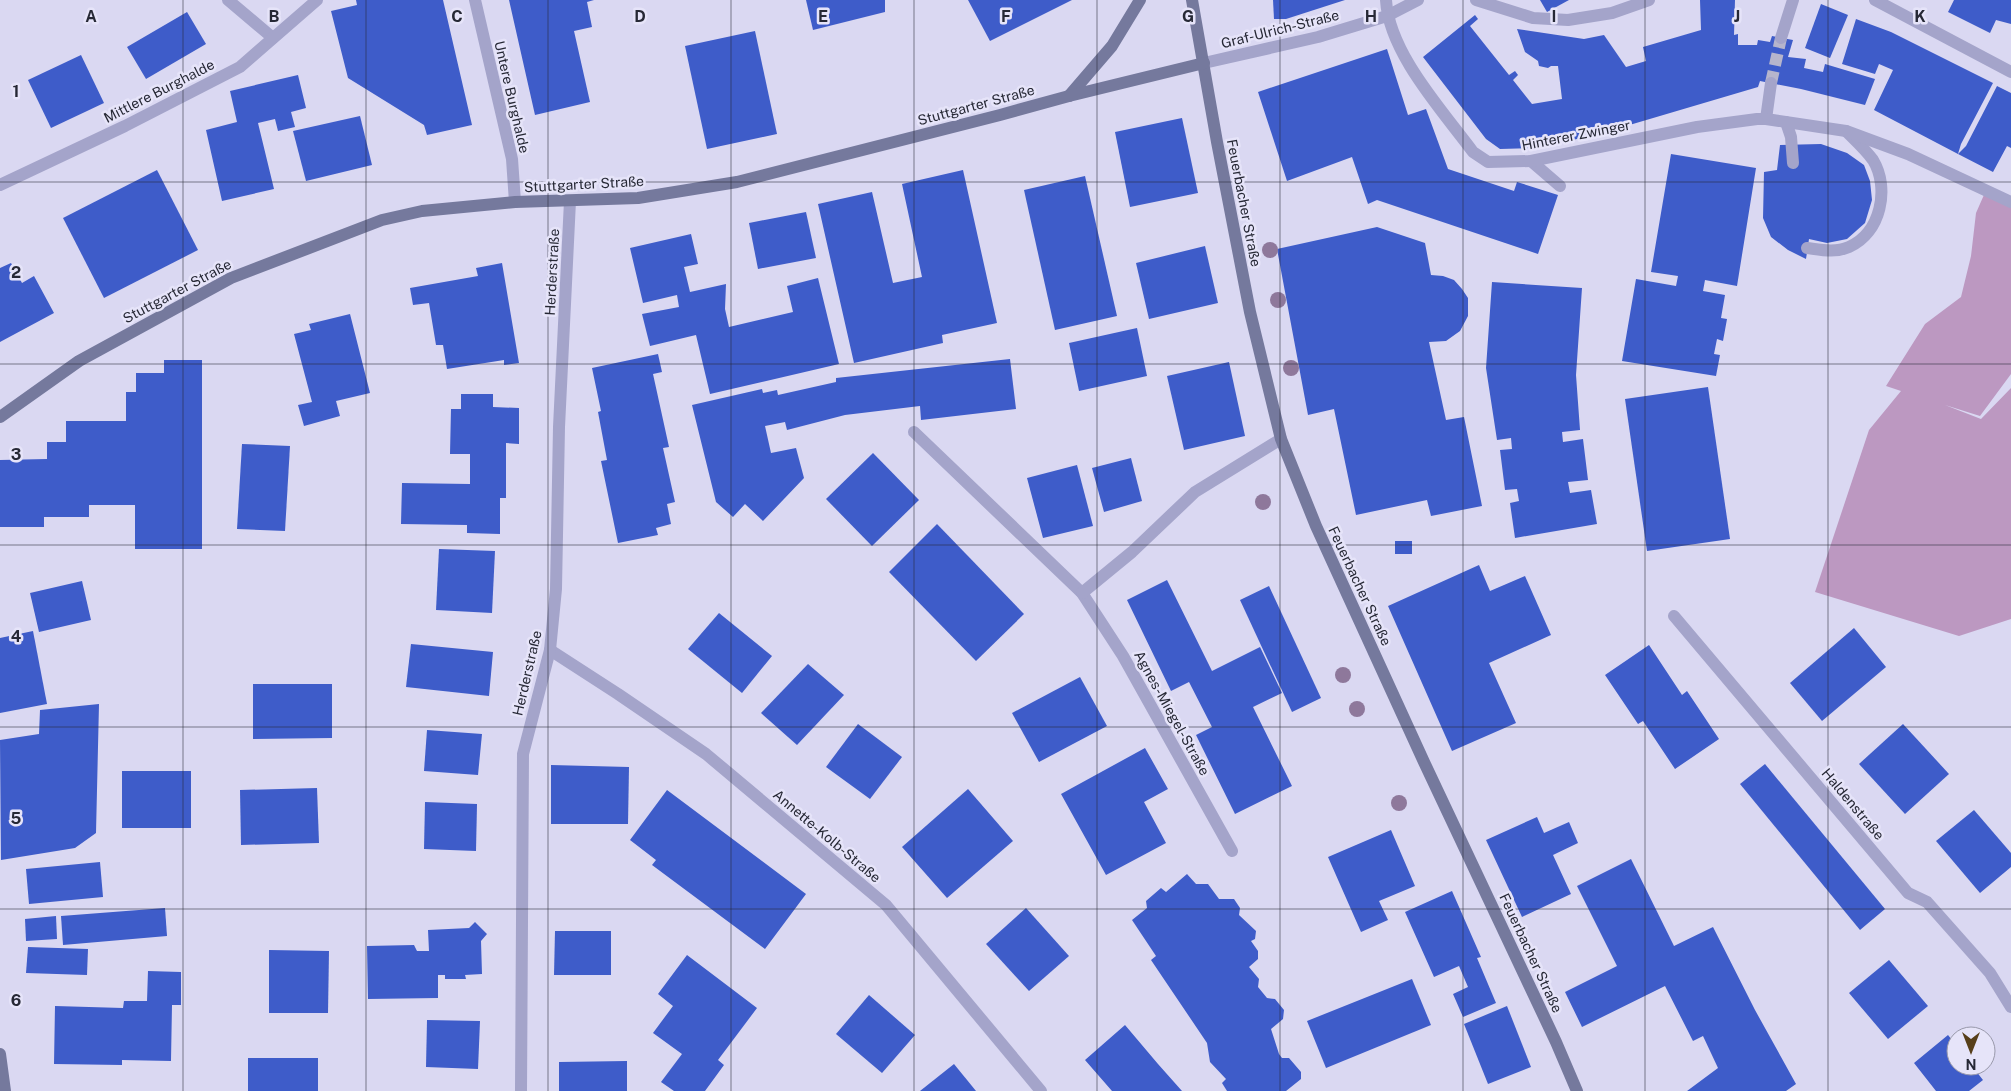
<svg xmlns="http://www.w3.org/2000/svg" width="2011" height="1091" font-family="'Public Sans',sans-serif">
<rect width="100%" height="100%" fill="#dad8f2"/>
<!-- green -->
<polygon fill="#bc98c1" points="1987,188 2011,201 2011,374 1980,416 1945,405 1981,419 2011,388 2011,619 1959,636 1815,592 1869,430 1901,391 1886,386 1925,324 1961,297 1971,256 1976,213"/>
<!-- building -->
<g fill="#3e5cc9">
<polygon points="356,0 443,0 472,125 427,135 424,125 348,78 331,11 357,5"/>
<polygon points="509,0 594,0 587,2 592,27 574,31 590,102 535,115"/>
<polygon points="806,0 885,0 885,12 813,30"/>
<polygon points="968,0 1072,0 990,41"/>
<polygon points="1273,0 1345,0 1286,19 1274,19"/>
<polygon points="1540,0 1569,0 1547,12"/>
<polygon points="1700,0 1735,0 1734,35 1738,34 1738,45 1757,45 1758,40 1770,42 1772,36 1793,40 1788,57 1806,59 1804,68 1823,72 1825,64 1875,79 1865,105 1801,89 1760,81 1758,87 1599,134 1537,148 1500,149 1486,139 1423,57 1475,15 1478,19 1470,26 1509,75 1515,71 1518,75 1513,80 1532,104 1562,99 1558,66 1551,66 1548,68 1539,66 1538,61 1525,52 1517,29 1584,39 1604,35 1626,67 1646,61 1643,47 1701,30"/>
<polygon points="1954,0 2011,0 2011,24 1996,20 1990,33 1948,12"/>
<polygon points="1821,4 1848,15 1830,58 1805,48"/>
<polygon points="187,12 206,44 146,79 127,47"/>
<polygon points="1856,19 1891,32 1993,83 1961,144 1958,154 1874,110 1893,70 1879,64 1875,74 1842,64"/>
<polygon points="755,31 777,134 707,149 685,46"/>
<polygon points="1387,49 1408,115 1426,109 1448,169 1514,191 1517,182 1558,195 1538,254 1377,200 1368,204 1352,157 1287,181 1258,92"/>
<polygon points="81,55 104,103 51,128 28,80"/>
<polygon points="298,75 306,108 291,112 295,127 278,131 275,119 258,123 274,189 222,201 206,130 237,122 230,91"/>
<polygon points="1997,86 2011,93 2011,148 2007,146 1993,172 1958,154 1966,146"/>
<polygon points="360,116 372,165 306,181 293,131"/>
<polygon points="1182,118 1198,193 1130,207 1115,132"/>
<polygon points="1821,144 1847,153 1864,165 1870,181 1872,200 1865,223 1847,239 1827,243 1809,239 1806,259 1788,250 1771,237 1763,218 1764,172 1777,170 1780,145"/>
<polygon points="1671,154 1756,168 1737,286 1705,280 1703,291 1725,295 1721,318 1727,319 1723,341 1717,339 1714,354 1720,355 1716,376 1622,361 1636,279 1676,286 1678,276 1651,272"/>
<polygon points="157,170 198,250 104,298 63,218"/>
<polygon points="963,170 997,323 942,335 943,343 854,363 818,204 872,192 893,283 922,277 902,184"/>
<polygon points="1085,176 1117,316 1055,330 1024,190"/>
<polygon points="806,212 816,258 758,269 749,223"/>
<polygon points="1377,227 1425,243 1431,275 1443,276 1454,280 1462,289 1468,298 1468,316 1460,331 1446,341 1429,342 1446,420 1464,417 1482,506 1431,516 1427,500 1356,515 1334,409 1308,415 1277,249"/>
<polygon points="691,234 698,264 684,267 690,292 726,284 725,309 729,327 793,312 787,286 818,278 839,364 710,394 696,335 650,346 642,314 679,307 677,295 643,303 630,248"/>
<polygon points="1205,246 1218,303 1149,319 1136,263"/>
<polygon points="11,263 22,283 34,276 54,313 0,342 0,268"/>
<polygon points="502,263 519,363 504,365 504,360 447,369 443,345 436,345 429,303 413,305 410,288 478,276 476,268"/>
<polygon points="1492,282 1582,288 1576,375 1580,430 1562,432 1563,442 1583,439 1588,480 1568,482 1570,493 1591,490 1597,524 1515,538 1510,503 1519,501 1517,489 1505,490 1500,450 1512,449 1511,438 1497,440 1486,368"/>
<polygon points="350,314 370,393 336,401 340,416 304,426 298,405 312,402 294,334 311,330 309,324"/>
<polygon points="1137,328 1147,376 1079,391 1069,343"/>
<polygon points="658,354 662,372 653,374 669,447 663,448 675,502 667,504 671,524 656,528 658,535 618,543 601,461 607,460 598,412 601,411 592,368"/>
<polygon points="1010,359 1016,409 921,420 920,406 845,415 787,430 785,422 765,426 771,453 796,448 804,478 763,521 745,504 733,517 716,502 692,405 762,389 763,393 777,390 778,395 836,382 836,378"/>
<polygon points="164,360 202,360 202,549 135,549 135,505 89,505 89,517 44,517 44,527 0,527 0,460 47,459 47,442 66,442 66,421 126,421 126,392 136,392 136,373 164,373"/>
<polygon points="1229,362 1245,436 1184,450 1167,376"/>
<polygon points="1708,387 1730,539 1647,551 1625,399"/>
<polygon points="461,394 493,394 493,407 519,408 519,444 506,443 506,498 500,498 500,534 467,533 467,525 401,524 402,483 470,484 470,454 450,454 451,409 461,409"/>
<polygon points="242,444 290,446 285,531 237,529"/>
<polygon points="873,453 919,500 872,546 826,499"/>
<polygon points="1131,458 1142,501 1104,512 1092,468"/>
<polygon points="1077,465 1093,526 1043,538 1027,478"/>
<polygon points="937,524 1024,614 976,661 889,572"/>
<rect x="1395" y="541" width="17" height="13"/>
<polygon points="439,549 495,551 492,613 436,610"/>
<polygon points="1479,565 1490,591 1525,576 1551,635 1489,663 1516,723 1452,751 1388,606"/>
<polygon points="1167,580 1212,671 1260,647 1282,693 1253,707 1292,786 1235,814 1196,735 1212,727 1189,682 1171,691 1127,600"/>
<polygon points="82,581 91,620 39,632 30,593"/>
<polygon points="1269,586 1321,698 1292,712 1240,600"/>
<polygon points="719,613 772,656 742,693 688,649"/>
<polygon points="1854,628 1886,667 1822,721 1790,683"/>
<polygon points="33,631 47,704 0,713 0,638"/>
<polygon points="411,644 493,652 489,696 406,687"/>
<polygon points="1649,645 1682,695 1687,691 1719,739 1675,769 1643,721 1638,724 1605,675"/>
<polygon points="808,664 844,695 797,745 761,713"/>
<polygon points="1080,677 1107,726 1039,762 1012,713"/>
<polygon points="253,684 332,684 332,738 253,739"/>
<polygon points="99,704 96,833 75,848 1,860 0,740 39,734 40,710"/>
<polygon points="858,724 902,757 870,799 826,767"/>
<polygon points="1903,724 1949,774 1905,814 1859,764"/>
<polygon points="427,730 482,734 478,775 424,771"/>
<polygon points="1145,748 1168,789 1144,802 1166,843 1106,875 1061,794"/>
<polygon points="1765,764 1885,909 1860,930 1740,784"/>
<polygon points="551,765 629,767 628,824 551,824"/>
<rect x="122" y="771" width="69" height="57"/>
<polygon points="317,788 319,843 241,845 240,790"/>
<polygon points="968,789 1013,841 947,898 902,847"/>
<polygon points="667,790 806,894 765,949 652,865 656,860 630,840"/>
<polygon points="425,802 477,804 476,851 424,849"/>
<polygon points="1974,810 2011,853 2011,867 1980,893 1936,841"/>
<polygon points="1537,817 1544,833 1569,822 1578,843 1553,855 1571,894 1522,917 1486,840"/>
<polygon points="1391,830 1415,886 1379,901 1388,920 1361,932 1328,857"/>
<polygon points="1631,859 1674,946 1713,927 1755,1010 1796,1084 1786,1091 1687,1091 1718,1068 1703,1036 1693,1041 1665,986 1582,1027 1565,992 1617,966 1577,886"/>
<polygon points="100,862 103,897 29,904 26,869"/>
<polygon points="1187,874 1196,884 1208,884 1219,899 1234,899 1240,908 1239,915 1256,931 1255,939 1251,941 1258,951 1258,959 1249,967 1259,979 1258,987 1267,998 1275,999 1284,1010 1283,1019 1271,1029 1279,1054 1282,1058 1289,1058 1301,1072 1301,1079 1286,1091 1227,1091 1222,1083 1226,1079 1210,1062 1207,1043 1151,960 1156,956 1132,920 1147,908 1146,901 1161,888 1166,892"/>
<polygon points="1452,891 1481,957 1477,958 1496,1003 1463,1017 1453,994 1468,987 1459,966 1434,977 1405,912"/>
<polygon points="165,908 167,936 63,945 61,916"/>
<polygon points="1026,908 1069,956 1029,991 986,944"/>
<polygon points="56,916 57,939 26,941 25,919"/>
<polygon points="475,922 487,934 481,941 482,974 465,975 466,979 445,979 445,975 438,975 438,998 368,999 367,946 414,945 417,951 429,951 428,930 469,928"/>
<polygon points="555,931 611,931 611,975 554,975"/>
<polygon points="28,947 88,949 87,975 26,973"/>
<polygon points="269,950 329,951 328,1013 269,1013"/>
<polygon points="687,955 757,1008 718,1060 724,1065 705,1091 674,1091 661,1082 682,1054 653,1033 673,1006 658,994"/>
<polygon points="1889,960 1928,1006 1888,1039 1849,993"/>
<polygon points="148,971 181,972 181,1005 172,1005 171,1061 122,1060 122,1065 54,1064 55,1006 123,1008 124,1001 147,1001"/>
<polygon points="1412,979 1431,1025 1326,1068 1307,1021"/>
<polygon points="869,995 915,1035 882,1073 836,1034"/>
<polygon points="1507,1006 1531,1067 1488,1084 1464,1024"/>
<polygon points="427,1020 480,1021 478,1069 426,1067"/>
<polygon points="1125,1025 1158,1064 1182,1091 1112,1091 1085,1060"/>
<polygon points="1948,1035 1956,1045 1956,1066 1972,1066 1983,1080 1969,1091 1936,1091 1914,1063"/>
<rect x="248" y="1058" width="70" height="33"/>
<polygon points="627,1061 627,1091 559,1091 559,1062"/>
<polygon points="954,1064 976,1091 920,1091"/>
</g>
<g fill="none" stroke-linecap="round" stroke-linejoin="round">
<!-- street-tunnel -->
<polyline stroke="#b6b5cc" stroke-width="12" stroke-dasharray="12 6" stroke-linecap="butt" points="1771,83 1781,38"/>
<!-- lane -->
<g stroke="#a4a4ca" stroke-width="12">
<polyline points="1786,122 1791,137 1793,163"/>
<polyline points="1531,161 1560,186"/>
<path d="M1807 248C1822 250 1835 253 1849 247 1881 233 1890 188 1873 160 1866 150 1855 140 1846 131"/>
</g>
<!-- street -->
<g stroke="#a4a4ca" stroke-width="12">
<polyline points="228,0 273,38"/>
<polyline points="475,0 512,159 515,202"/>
<path d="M1386 0C1389 53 1442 110 1473 152L1488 162 1531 161 1697 127 1757 119H1766L1771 83"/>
<polyline points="1476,0 1533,18 1568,20 1612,13 1649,0"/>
<polyline points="1875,0 2011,72"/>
<polyline points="1781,38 1793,0"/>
<polyline points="1204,63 1318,37 1387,16 1418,0"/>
<polyline points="1766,119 1846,131 1908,154 2011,202"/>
<polyline points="0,185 125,126 240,67 317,0"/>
<polyline points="914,432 1082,593 1123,656 1232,851"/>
<polyline points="1082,593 1132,552 1195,492 1281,439"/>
<polyline points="1674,616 1908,893 1927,902 1990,973 2011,1007"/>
<polyline points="550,650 618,694 706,754 886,905 1041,1091"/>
<polyline points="521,1091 523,754 550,650 556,589 559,427 570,201"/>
</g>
<!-- secondary -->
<g stroke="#75799d" stroke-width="12">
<polyline points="1192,0 1217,142 1250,312 1281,439 1316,526 1424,762 1556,1042 1577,1091"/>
<polyline points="1069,96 1112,46 1140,0"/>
<polyline points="0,417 79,361 231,278 382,220 422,211 515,202 638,198 737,182 1000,115 1069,96 1204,63"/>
<polyline points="0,1054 5,1091"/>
</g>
</g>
<!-- trees -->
<g fill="#8e789b">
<circle cx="1270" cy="250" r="8"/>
<circle cx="1278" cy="300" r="8"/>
<circle cx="1291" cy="368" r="8"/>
<circle cx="1263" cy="502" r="8"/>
<circle cx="1343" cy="675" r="8"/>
<circle cx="1357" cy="709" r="8"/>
<circle cx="1399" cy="803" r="8"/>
</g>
<!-- grid -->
<path fill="none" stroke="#262835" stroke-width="1" stroke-opacity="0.55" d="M183 0V1091M366 0V1091M548 0V1091M731 0V1091M914 0V1091M1097 0V1091M1280 0V1091M1463 0V1091M1645 0V1091M1828 0V1091M0 182H2011M0 364H2011M0 545H2011M0 727H2011M0 909H2011"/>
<g text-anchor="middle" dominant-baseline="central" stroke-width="5" stroke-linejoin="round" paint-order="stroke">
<!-- street labels -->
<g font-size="14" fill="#262835" stroke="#e6e4f9">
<text transform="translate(1280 29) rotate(-14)">Graf-Ulrich-Straße</text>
<text transform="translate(159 91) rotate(-27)">Mittlere Burghalde</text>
<text transform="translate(512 97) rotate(77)">Untere Burghalde</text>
<text transform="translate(976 105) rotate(-15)">Stuttgarter Straße</text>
<text transform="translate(1576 135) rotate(-11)">Hinterer Zwinger</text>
<text transform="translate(584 184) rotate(-3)">Stuttgarter Straße</text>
<text transform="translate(1244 203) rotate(79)">Feuerbacher Straße</text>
<text transform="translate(552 272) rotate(-87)">Herderstraße</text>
<text transform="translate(177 291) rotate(-28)">Stuttgarter Straße</text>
<text transform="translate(1360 586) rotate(65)">Feuerbacher Straße</text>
<text transform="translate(527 673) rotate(-77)">Herderstraße</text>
<text transform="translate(1172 713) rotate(61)">Agnes-Miegel-Straße</text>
<text transform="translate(1853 804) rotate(50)">Haldenstraße</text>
<text transform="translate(827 836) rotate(40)">Annette-Kolb-Straße</text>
<text transform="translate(1531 953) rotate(65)">Feuerbacher Straße</text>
</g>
</g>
<g font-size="16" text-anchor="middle" font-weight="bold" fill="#262835" stroke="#e6e4f9" stroke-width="5" stroke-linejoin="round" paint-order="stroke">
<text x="91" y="22">A</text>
<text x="274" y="22">B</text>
<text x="457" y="22">C</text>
<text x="640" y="22">D</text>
<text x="823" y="22">E</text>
<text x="1006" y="22">F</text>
<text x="1188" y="22">G</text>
<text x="1371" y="22">H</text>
<text x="1554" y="22">I</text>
<text x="1737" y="22">J</text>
<text x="1920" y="22">K</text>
<text x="16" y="97">1</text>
<text x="16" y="278">2</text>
<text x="16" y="460">3</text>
<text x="16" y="642">4</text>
<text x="16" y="824">5</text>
<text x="16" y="1006">6</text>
</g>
<!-- north arrow -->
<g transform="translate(1971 1051) rotate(180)"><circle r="24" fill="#e6e4f9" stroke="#9999ab"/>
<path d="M0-4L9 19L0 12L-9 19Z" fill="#573f1a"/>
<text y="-8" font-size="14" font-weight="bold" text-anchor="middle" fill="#262835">N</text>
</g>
</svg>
